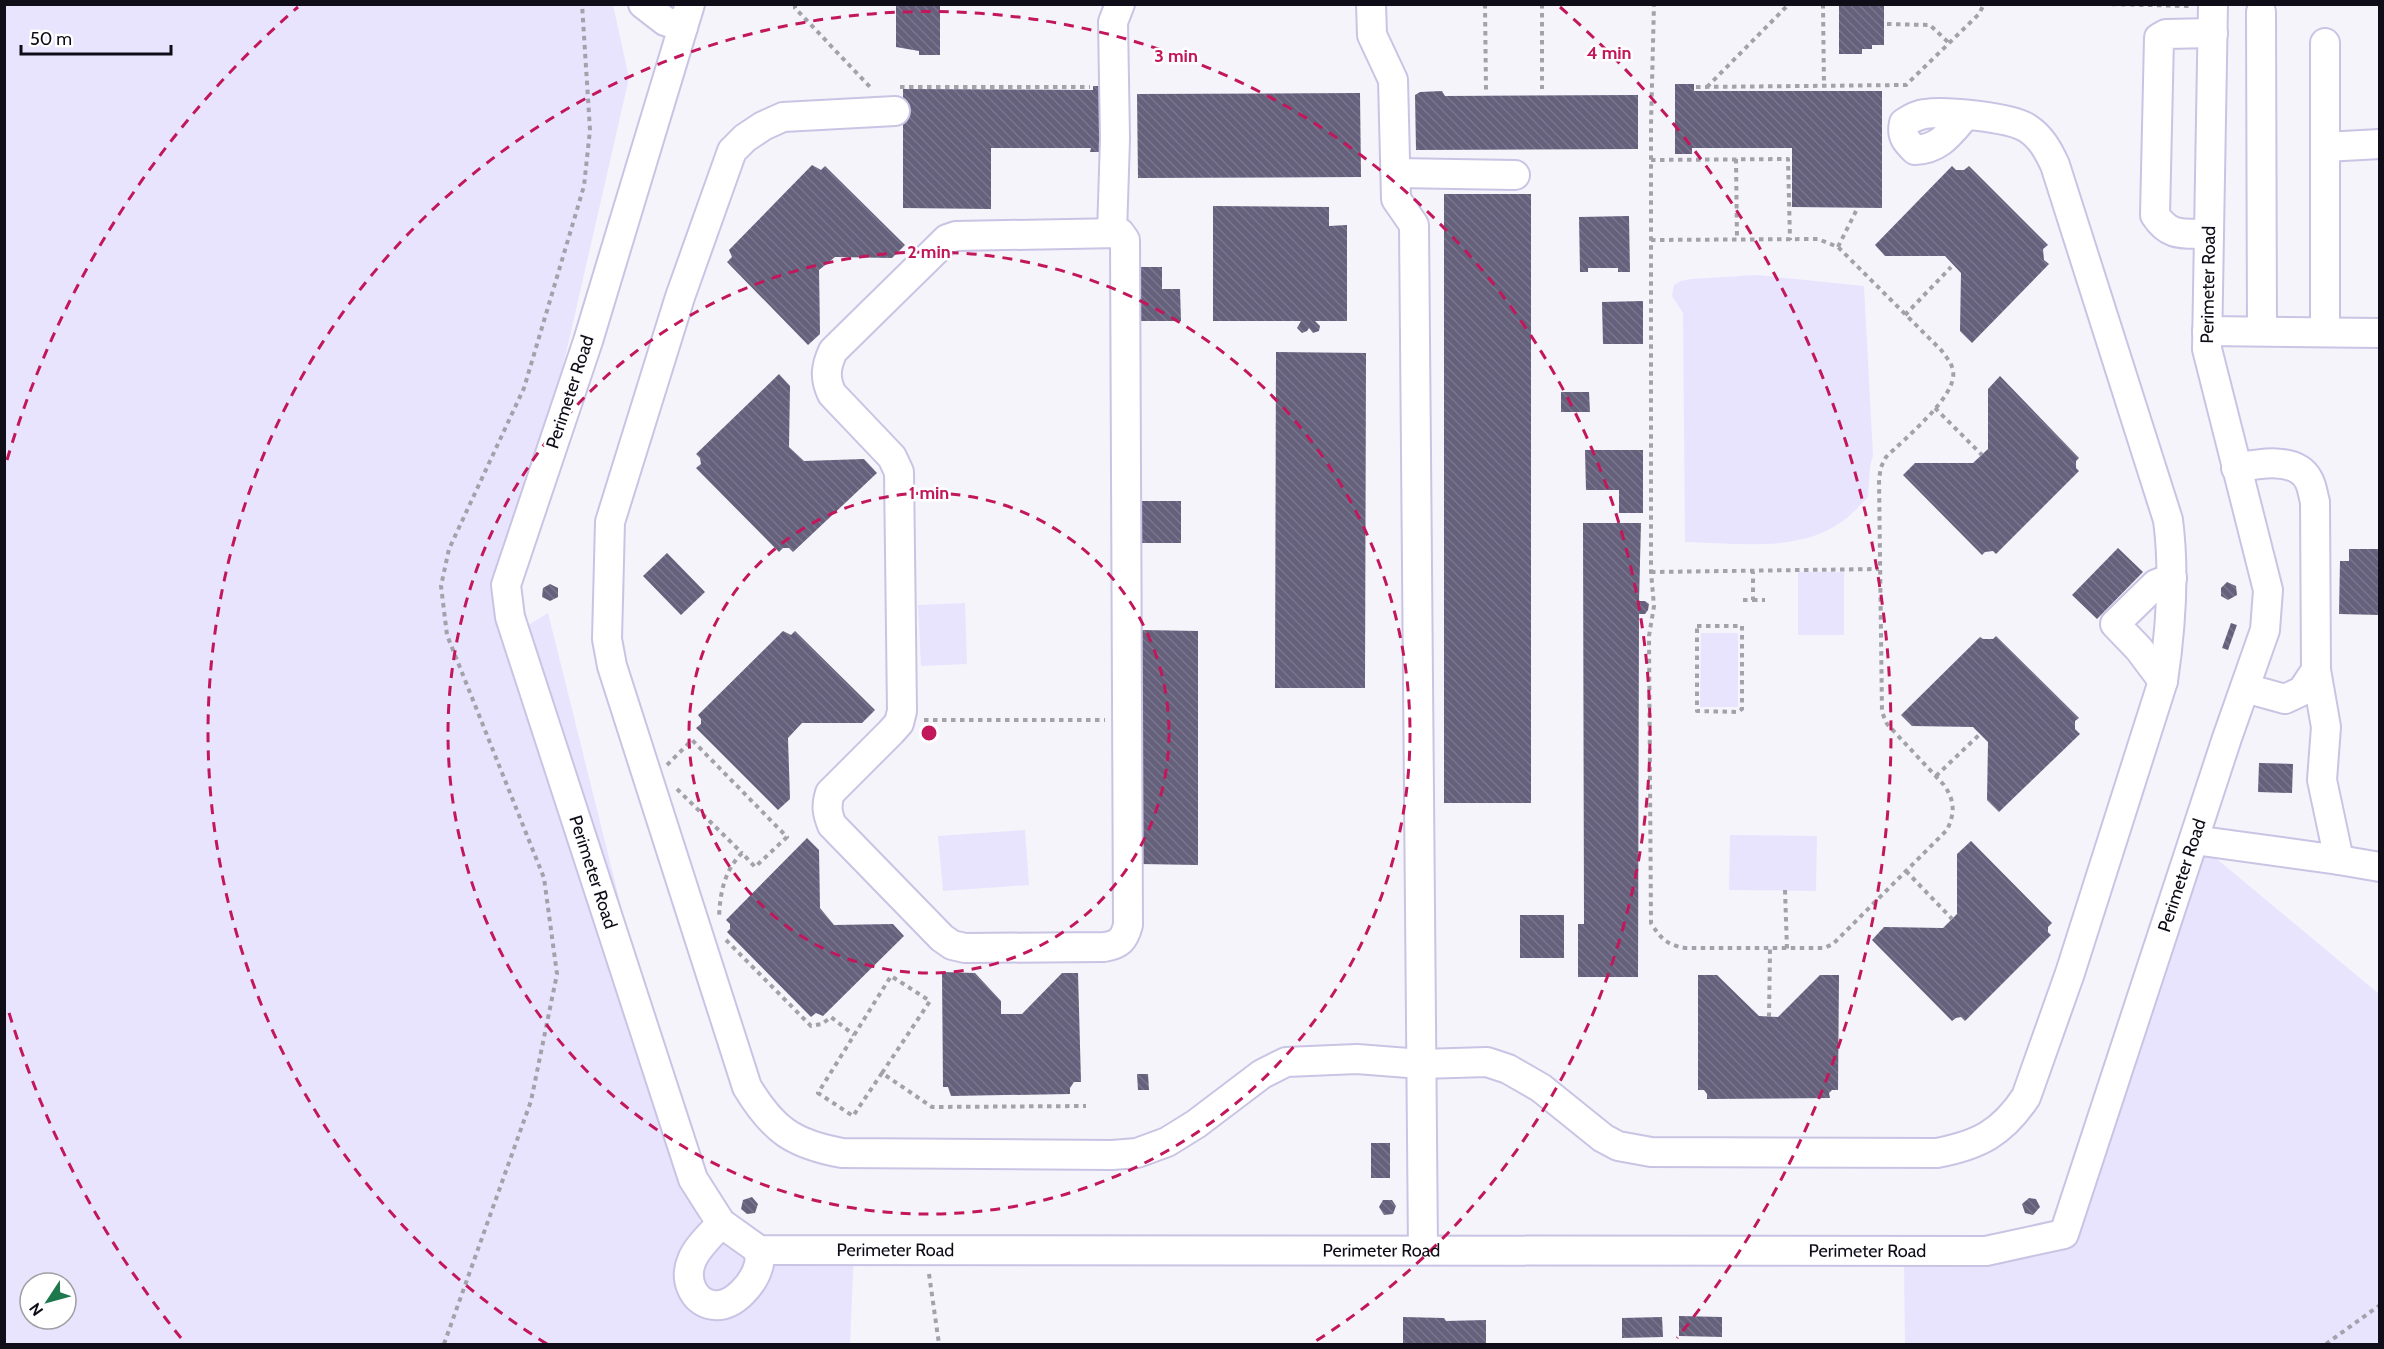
<svg xmlns="http://www.w3.org/2000/svg" width="2384" height="1349" font-family="Cabin,sans-serif">
<defs>
<pattern id="building-back-hatch" width="6" height="6" patternUnits="userSpaceOnUse" patternTransform="scale(1.5)"><rect width="6" height="6" fill="#65607c"/><path d="M-1 5l2 2M0 0l6 6M5-1l2 2" fill="none" stroke="#7a768c"/></pattern>
</defs>
<rect width="100%" height="100%" fill="#f5f4fb"/>
<!-- grass -->
<g fill="#e8e4fe" fill-rule="evenodd">
<path d="M5 5H613L629 78 500 642 548 613 705 1243 854 1250 850 1344H5ZM30 1283H66V1319H30Z"/>
<path d="M1757 275 1864 286 1873 456 1870 466 1868 497C1861 504 1855 511 1848 517 1804 554 1738 543 1685 542L1683 313 1672 296 1674 285 1681 281 1691 279Z"/>
<rect x="1798" y="572" width="46" height="63"/>
<polygon points="965,603 967,664 921,666 918,605"/>
<polygon points="1701,633 1738,633 1738,707 1700,707"/>
<polygon points="1025,830 1029,885 943,891 938,836"/>
<polygon points="1730,835 1817,836 1816,891 1729,890"/>
<polygon points="2194,840 2379,994 2379,1344 1905,1344 1904,1266 2064,1234"/>
</g>
<!-- building -->
<g fill="url(#building-back-hatch)">
<polygon points="1839,4 1884,4 1884,45 1872,45 1872,49 1862,49 1862,54 1839,54"/>
<polygon points="896,5 940,5 940,55 919,55 919,51 896,47"/>
<polygon points="1675,84 1694,84 1694,91 1882,91 1882,208 1792,207 1792,148 1692,148 1692,154 1675,154"/>
<polygon points="1093,86 1107,86 1107,152 1090,152 1091,148 991,148 991,209 903,208 903,89 1093,90"/>
<polygon points="1442,91 1445,96 1638,95 1638,149 1416,150 1415,95 1420,92"/>
<polygon points="1360,93 1361,177 1138,178 1137,94"/>
<polygon points="812,165 821,170 825,166 905,245 892,258 835,257 819,270 820,334 808,345 727,262 732,257 729,250"/>
<polygon points="1952,166 1956,170 1964,170 1969,166 2048,245 2043,249 2044,260 2049,264 1972,343 1960,331 1961,273 1945,256 1885,256 1875,245"/>
<rect x="1444" y="194" width="87" height="609"/>
<polygon points="1213,206 1329,207 1329,226 1347,225 1347,321 1315,321 1320,326 1319,331 1313,333 1309,328 1307,331 1302,333 1297,328 1301,321 1213,321"/>
<polygon points="1629,216 1630,272 1618,272 1618,268 1588,268 1588,272 1580,272 1579,217"/>
<polygon points="1140,267 1162,267 1162,289 1180,289 1181,321 1140,321"/>
<polygon points="1643,301 1643,344 1603,344 1602,302"/>
<polygon points="1276,352 1366,353 1365,688 1275,688"/>
<polygon points="779,374 790,386 789,447 804,461 864,459 877,473 793,552 789,548 783,548 779,552 696,468 701,464 700,458 696,454"/>
<polygon points="2000,376 2079,458 2076,461 2076,468 2079,471 1996,554 1993,551 1985,552 1982,555 1903,475 1915,463 1973,463 1988,449 1988,389"/>
<polygon points="1561,392 1589,392 1590,412 1561,412"/>
<polygon points="1585,450 1643,450 1643,513 1619,513 1619,490 1586,490"/>
<rect x="1139" y="501" width="42" height="42"/>
<polygon points="1583,523 1641,523 1639,601 1645,601 1649,604 1648,610 1645,614 1639,614 1638,977 1578,977 1578,924 1584,924"/>
<polygon points="2118,548 2143,572 2097,619 2072,595"/>
<polygon points="2349,549 2379,549 2379,615 2339,614 2340,561 2349,561"/>
<polygon points="667,553 705,592 681,615 643,576"/>
<polygon points="2227,582 2236,586 2237,595 2228,600 2221,596 2221,588"/>
<polygon points="550,584 558,588 558,597 550,601 542,597 543,588"/>
<polygon points="2231,623 2237,625 2228,650 2222,648"/>
<polygon points="1141,630 1198,631 1198,865 1140,864"/>
<polygon points="783,631 791,635 795,631 875,710 862,723 802,723 788,738 790,799 778,810 696,728 701,724 701,719 698,715"/>
<polygon points="1996,636 2079,718 2075,721 2075,729 2080,734 1999,812 1987,800 1988,742 1973,727 1912,726 1901,715 1980,637 1983,639 1993,639"/>
<polygon points="2259,763 2293,764 2292,793 2258,792"/>
<polygon points="807,838 819,850 820,908 834,925 893,924 904,936 823,1016 816,1013 811,1017 727,932 730,929 730,924 726,920"/>
<polygon points="1971,841 2052,923 2048,927 2048,932 2051,935 1965,1021 1961,1017 1956,1018 1952,1021 1872,940 1884,927 1943,928 1957,914 1957,854"/>
<rect x="1520" y="915" width="44" height="43"/>
<polygon points="942,972 975,973 1001,1001 1001,1014 1022,1014 1062,973 1078,973 1081,1082 1074,1082 1070,1088 1070,1094 951,1096 948,1087 943,1087"/>
<polygon points="1698,975 1717,975 1759,1016 1778,1017 1820,975 1839,975 1838,1090 1832,1090 1829,1093 1830,1098 1707,1099 1707,1094 1704,1090 1698,1090"/>
<polygon points="1137,1074 1148,1074 1149,1090 1138,1090"/>
<rect x="1371" y="1143" width="19" height="35"/>
<polygon points="752,1197 758,1204 755,1213 747,1214 741,1209 743,1200"/>
<polygon points="2029,1198 2036,1199 2040,1207 2033,1215 2025,1213 2022,1204"/>
<polygon points="1383,1200 1392,1200 1396,1206 1393,1214 1384,1215 1379,1207"/>
<polygon points="1679,1316 1722,1317 1722,1337 1679,1336"/>
<polygon points="1403,1317 1444,1318 1446,1321 1486,1320 1486,1344 1403,1344"/>
<polygon points="1662,1317 1663,1337 1622,1338 1622,1318"/>
</g>
<g fill="none" stroke-linecap="round" stroke-linejoin="round">
<defs>
<g id="minor">
<polyline points="643,4 665,21 683,27"/>
<path id="s1" d="M690 4 588 341 506 585 510 617 693 1179 721 1223 759 1250 1986 1251 2064 1234 2227 738 2265 630 2268 590 2207 349 2213 4"/>
<polyline points="1371,4 1372,35 1393,80 1396,199 1414,225 1423,1250"/>
<polyline points="2261,12 2262,331"/>
<path d="M895 111 783 117 763 126 745 138 732 151 680 297 610 522 607 639 612 666 747 1087C773 1130 793 1144 842 1153L1112 1155 1137 1153 1167 1142 1196 1124 1262 1074 1286 1062 1357 1059 1421 1064 1487 1062 1508 1069 1541 1088 1603 1138 1618 1146 1651 1152 1937 1153C1979 1145 2002 1133 2026 1097L2070 973 2163 681C2171 627 2175 573 2168 520L2055 165C2048 150 2041 137 2027 128 2010 117 1945 111 1925 114 1917 115 1910 119 1904 123 1901 136 1906 141 1915 150 1940 149 1950 133 1965 116"/>
<polyline points="2325,147 2380,144"/>
<polyline points="1396,173 1515,175"/>
<polyline points="1112,233 1115,139 1113,22 1120,4"/>
<path d="M1120 233 1125 240 1128 925C1124 940 1119 945 1104 947L965 948 952 945 942 938 832 825C827 813 826 806 830 793L891 732 899 723 902 711 899 472 892 457 832 394C824 378 826 366 833 351L947 239 956 236Z"/>
<path d="M2209 234C2184 233 2170 238 2155 215L2159 38 2166 34 2213 33"/>
<polyline points="2207,331 2380,333"/>
<polyline points="2325,332 2325,43"/>
<path d="M2236 468C2257 464 2295 456 2308 479 2312 485 2313 495 2315 502L2316 670 2302 691 2285 699 2245 688"/>
<polyline points="2163,681 2139,649 2115,624 2156,584 2172,578"/>
<polyline points="2194,840 2339,860 2322,780 2326,727 2316,670"/>
<polyline points="2339,860 2380,867"/>
<path d="M721 1223C712 1234 697 1247 692 1260 684 1278 692 1302 713 1305 734 1308 755 1282 759 1264 760 1260 759 1254 759 1250"/>
</g>
</defs>
<!-- minor casing -->
<use href="#minor" stroke="#c9c4e4" stroke-width="32"/>
<!-- path -->
<g stroke="#a3a2aa" stroke-width="4" stroke-dasharray="4.5 4.5" stroke-linecap="butt">
<polyline points="795,4 795,8 870,87 874,87"/>
<polyline points="1485,4 1486,90"/>
<polyline points="1542,4 1542,89"/>
<polyline points="1823,4 1824,87"/>
<polyline points="2103,4 2191,6"/>
<polyline points="1887,24 1930,25 1950,44"/>
<polyline points="900,87 1090,87"/>
<polyline points="1696,87 1906,85 1979,14 1984,4"/>
<polyline points="1707,87 1789,4"/>
<polyline points="1736,159 1737,239"/>
<polyline points="1651,160 1788,159 1790,240"/>
<path d="M1651 240 1818 239 1838 247 1942 351C1946 357 1952 363 1953 371 1958 396 1903 440 1886 457L1881 467 1879 479 1882 712 1887 724 1944 785C1955 801 1955 813 1947 830L1833 944 1824 948H1685C1667 945 1660 938 1651 923L1649 636 1654 606 1651 572V124L1654 4"/>
<polyline points="1838,247 1856,211"/>
<polyline points="1905,315 1951,267"/>
<polyline points="1935,408 1982,455"/>
<polyline points="1651,572 1879,569"/>
<polyline points="1743,600 1753,600 1753,572"/>
<polyline points="1753,600 1765,600"/>
<polygon points="1697,626 1742,626 1742,709 1738,712 1697,711"/>
<polyline points="924,720 1105,720"/>
<path d="M667 765 692 740 787 837 755 867 742 853C724 871 720 893 719 918"/>
<polyline points="1936,776 1980,734"/>
<polyline points="677,789 742,853"/>
<polyline points="1906,871 1952,919"/>
<polyline points="1785,890 1787,949"/>
<polyline points="726,940 811,1026 822,1024 831,1017 854,1035"/>
<polyline points="1769,1017 1770,949"/>
<polyline points="882,1073 853,1116 818,1093 891,976 930,1001 882,1073 932,1107 1086,1106"/>
<polyline points="929,1274 939,1344"/>
<polyline points="444,1344 531,1101 557,974 544,878 447,635 441,586 449,549 524,388 584,186 590,130 582,4"/>
<polyline points="2326,1344 2380,1305"/>
</g>
<!-- minor -->
<use href="#minor" stroke="#fff" stroke-width="28"/>
</g>
<!-- distance rings -->
<g fill="none" stroke="#c2185b" stroke-width="3" stroke-dasharray="10 8">
<circle cx="929" cy="733" r="240"/>
<circle cx="929" cy="733" r="481"/>
<path d="M547 1344A721 721 0 1 1 1311 1344"/>
<path d="M181 1338A962 962 0 0 1 7 1006M7 460A962 962 0 0 1 298 7M1560 7A962 962 0 0 1 1677 1338"/>
</g>
<g text-anchor="middle" dominant-baseline="central" stroke-width="5" stroke-linejoin="round" paint-order="stroke">
<!-- street labels -->
<g font-size="18" fill="#0f0d18" stroke="#fff">
<text stroke="none"><textPath href="#s1" startOffset="3628">Perimeter Road</textPath></text>
<text transform="translate(570 392) rotate(-72)">Perimeter Road</text>
<text stroke="none"><textPath href="#s1" startOffset="910">Perimeter Road</textPath></text>
<text stroke="none"><textPath href="#s1" startOffset="3016">Perimeter Road</textPath></text>
<text stroke="none"><textPath href="#s1" startOffset="1468">Perimeter Road</textPath></text>
<text stroke="none"><textPath href="#s1" startOffset="1954">Perimeter Road</textPath></text>
<text stroke="none"><textPath href="#s1" startOffset="2440">Perimeter Road</textPath></text>
</g>
</g>
<circle cx="929" cy="733" r="9" fill="#c2185b" stroke="#fff" stroke-width="3"/>
<g font-size="18" text-anchor="middle" font-weight="bold" fill="#c2185b" stroke="#fff" stroke-width="5" stroke-linejoin="round" paint-order="stroke">
<text x="1609" y="59">4 min</text>
<text x="1176" y="62">3 min</text>
<text x="929" y="258">2 min</text>
<text x="929" y="499">1 min</text>
</g>
<!-- border -->
<rect width="2384" height="1349" fill="none" stroke="#0f0d18" stroke-width="12"/>
<!-- north arrow -->
<g transform="translate(48 1301) rotate(234)"><circle r="28" fill="#ffffff" stroke="#9f9ea3" stroke-width="1.5"/>
<path d="M0-4.5L10 22L0 15L-10 22Z" fill="#1d784d"/>
<text y="-9" font-size="16" font-weight="bold" text-anchor="middle" fill="#0f0d18">N</text>
</g>
<!-- scale -->
<path d="M21 45v9h150v-9" fill="none" stroke="#0f0d18" stroke-width="3"/>
<text x="30" y="45" font-size="18" fill="#0f0d18" stroke="#ffffff" stroke-width="4.5" paint-order="stroke">50 m</text>
</svg>
